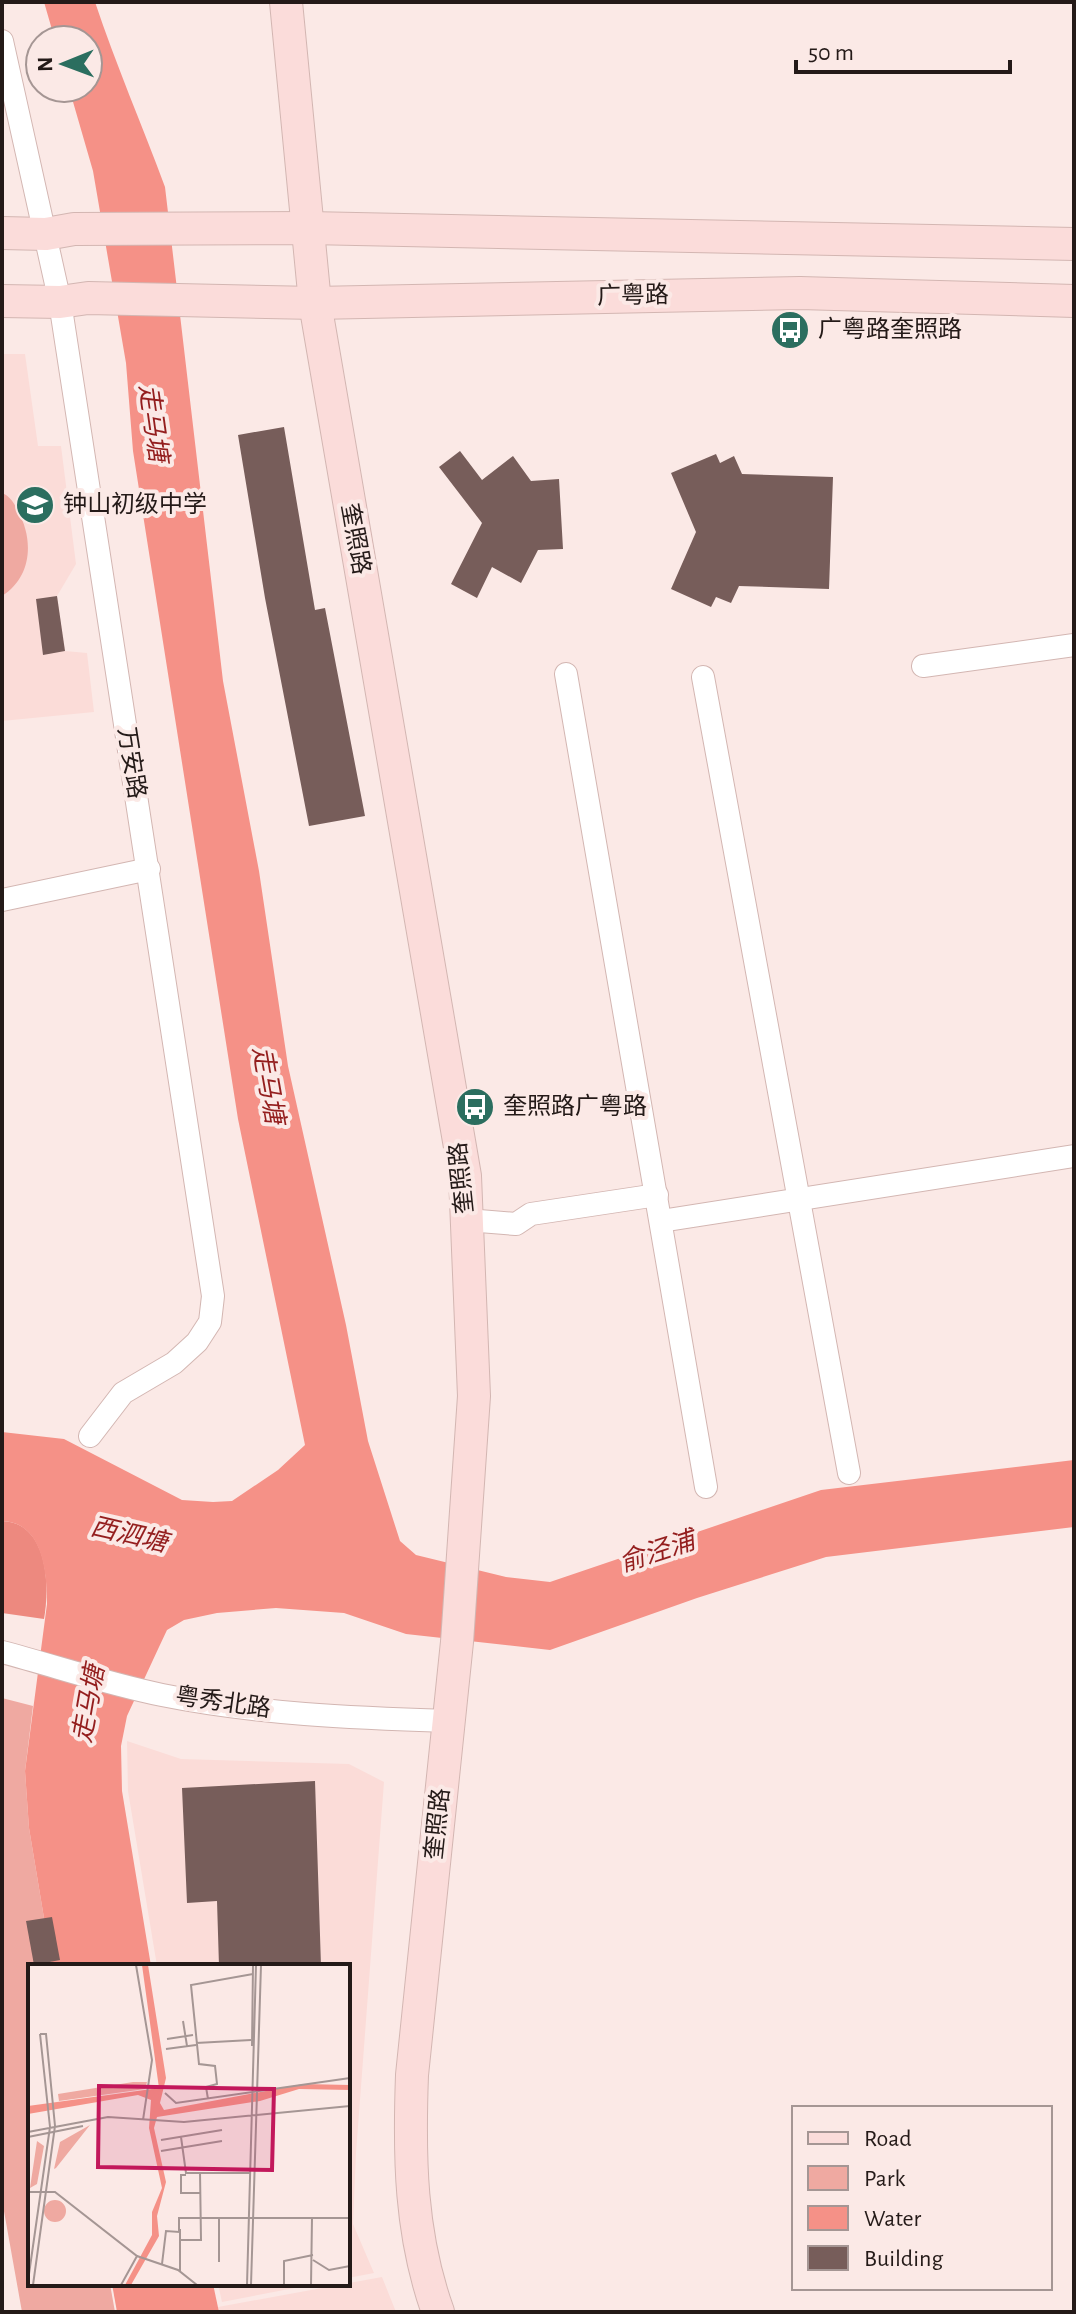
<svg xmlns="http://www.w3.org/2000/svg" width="1076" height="2314" font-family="'Alegreya Sans','Noto Sans SC',sans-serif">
<rect width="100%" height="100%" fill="#fbe9e6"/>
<!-- built -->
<g fill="#fbdcd8">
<polygon points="2,354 25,354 38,446 61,446 76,564 57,596 65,651 87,653 94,712 2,721"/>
<polygon points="127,1741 181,1759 349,1764 384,1782 356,2153 353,2224 374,2273 348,2278 348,1966 157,1966 128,1791"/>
<polygon points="382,2277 396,2312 219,2312 218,2307"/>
<polygon points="218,2284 315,2284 222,2302"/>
</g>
<!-- green -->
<g fill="#efa9a1">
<path d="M2 493C10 496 14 503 18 511 34 540 32 577 2 596Z"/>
<polygon points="2,1698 33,1706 25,1771 29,1828 52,1966 30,1966 30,2284 110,2284 115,2312 22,2312 2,2200"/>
</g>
<!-- forest -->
<path fill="#ed897f" d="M2 1521C48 1522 50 1586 44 1619L2 1613Z"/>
<!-- water -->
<g fill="#f59187">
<path d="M44 2H95C116 65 142 125 165 187L223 681 259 871 288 1066 346 1325 368 1441 400 1541 416 1555 506 1577 550 1582 821 1490 1074 1460V1527L826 1557 697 1598 550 1650 406 1634 344 1613 276 1608 217 1613 184 1620 167 1630 159 1647 127 1716 121 1746 122 1791 151 1966H52L29 1828 25 1771 47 1604C47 1573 43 1522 2 1521V1432L64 1439 182 1500 213 1502 232 1501 278 1470 305 1445 238 1119 133 451 126 363 93 171 69 88H88V40H55Z"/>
<polygon points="112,2284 213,2284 219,2312 117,2312"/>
</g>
<!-- building -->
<g fill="#775d5a">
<polygon points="284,427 315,610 325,608 365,816 309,826 265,598 238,435"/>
<polygon points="460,451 482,480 513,456 531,481 559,479 563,549 538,550 521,583 492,567 477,598 451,584 482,523 439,467"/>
<polygon points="716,454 720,463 734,456 742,474 833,477 829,589 739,586 731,603 716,597 711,607 671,589 696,532 671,473"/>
<polygon points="57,596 65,651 43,655 36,599"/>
<polygon points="315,1781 321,1966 219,1966 217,1901 187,1903 182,1788"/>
<polygon points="52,1917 60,1960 34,1965 26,1921"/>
</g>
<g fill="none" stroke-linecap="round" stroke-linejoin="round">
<defs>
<g id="minor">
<polyline points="2,41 60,302 213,1296 210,1322 197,1342 174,1363 123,1393 90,1436"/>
<polyline points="923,666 1074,645"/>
<polyline points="566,674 706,1487"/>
<polyline points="703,677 849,1473"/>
<polyline points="2,900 149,869"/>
<polyline points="467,1220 516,1224 531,1214 657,1195"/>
<polyline points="661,1221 1074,1156"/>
<path d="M2 1652C55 1666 108 1684 162 1695 256 1714 353 1718 449 1721"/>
</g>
<g id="secondary">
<path d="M286 2 315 303 465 1176 474 1396 457 1642 412 2075C409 2157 410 2234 438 2312"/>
<polyline points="2,233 46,234 74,229 309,228 1074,244"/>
<polyline points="2,301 60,302 88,298 315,303 800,293 1074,301"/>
</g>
</defs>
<!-- minor casing -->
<use href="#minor" stroke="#d3b6b2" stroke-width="24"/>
<!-- secondary casing -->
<use href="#secondary" stroke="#d3b6b2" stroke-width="34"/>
<!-- minor -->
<use href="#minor" stroke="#fff" stroke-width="22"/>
<!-- secondary -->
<use href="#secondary" stroke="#fbdcda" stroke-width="32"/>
</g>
<!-- icons -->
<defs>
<symbol id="bus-disc" viewBox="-11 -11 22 22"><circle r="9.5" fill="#2b6e5f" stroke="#fbe9e6"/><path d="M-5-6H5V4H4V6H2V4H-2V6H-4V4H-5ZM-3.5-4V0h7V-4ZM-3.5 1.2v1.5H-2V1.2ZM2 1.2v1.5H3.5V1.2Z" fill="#fff"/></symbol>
<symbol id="school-disc" viewBox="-11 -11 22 22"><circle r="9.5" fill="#2b6e5f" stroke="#fbe9e6"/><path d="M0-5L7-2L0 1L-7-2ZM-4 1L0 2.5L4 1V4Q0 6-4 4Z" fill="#fff"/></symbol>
</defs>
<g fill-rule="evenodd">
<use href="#bus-disc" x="768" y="308" width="44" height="44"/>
<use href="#school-disc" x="13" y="483" width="44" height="44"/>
<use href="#bus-disc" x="453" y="1085" width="44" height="44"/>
</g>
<g text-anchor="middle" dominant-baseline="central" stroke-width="8" stroke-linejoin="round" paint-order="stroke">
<!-- street labels -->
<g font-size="24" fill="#241a18" stroke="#fbe9e6">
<text transform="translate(633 296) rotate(-1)">广粤路</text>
<text transform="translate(355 539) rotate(80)">奎照路</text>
<text transform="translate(131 763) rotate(81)">万安路</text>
<text transform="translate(462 1178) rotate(-96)">奎照路</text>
<text transform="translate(223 1703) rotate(8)">粤秀北路</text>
<text transform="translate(438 1824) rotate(-84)">奎照路</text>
</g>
<!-- poi labels -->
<g font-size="24" fill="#241a18" stroke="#fbe9e6" text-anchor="start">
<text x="818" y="330">广粤路奎照路</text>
<text x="63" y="505">钟山初级中学</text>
<text x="503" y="1107">奎照路广粤路</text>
</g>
<!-- water labels -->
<g font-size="26" font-style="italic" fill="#941e1e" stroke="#fbe9e6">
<text transform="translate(153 423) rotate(82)">走马塘</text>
<text transform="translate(268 1085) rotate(80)">走马塘</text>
<text transform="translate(129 1535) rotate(13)">西泗塘</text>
<text transform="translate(657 1552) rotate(-18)">俞泾浦</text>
<text transform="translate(89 1704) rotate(-80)">走马塘</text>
</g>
</g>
<!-- overview -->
<g transform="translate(28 1964)">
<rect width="322" height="322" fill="#fbe9e6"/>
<path d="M105 118H119L117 125 31 137 30 130ZM62 161 28 204 26 205 32 178ZM9 177 16 182 9 220 2 224ZM16 247a11 11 0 1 1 22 0a11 11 0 1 1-22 0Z" fill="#efa9a1"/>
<path d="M114 1H120L138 114 132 139 136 146 275 120 322 121V126L271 125 232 137 129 153 126 164 138 218 129 252 131 272 103 321H97L124 271V248L134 224 121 164 123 136 110 131 0 150V142L131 124Z" fill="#f59187"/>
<path fill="none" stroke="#a59694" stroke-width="2" d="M108 1 124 96 115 156M155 57 159 82M139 75 165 71M168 79 223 76M224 82 225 1M138 85 168 81M137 129 148 139 322 114M180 135 178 123 189 120 187 102 171 100 163 21 225 10M0 168 80 153 156 158 322 142M0 173 55 162M153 173 158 209H222M133 176 194 166M133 187 194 177M158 211H153V229H172M0 228H27L109 292 150 306 169 321M152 276H173L172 208M285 296 301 306 322 302M191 298V254M134 300 138 267 151 268V254H322M152 307V265M0 317 22 163 12 70M5 321 27 162 18 70H12M93 321 109 292M219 321 228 1M223 321 233 1M256 321V297L285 291M283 321 284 254"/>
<path fill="#c2185b" fill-opacity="0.15" stroke="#c2185b" stroke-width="4" d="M71 122 246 125 244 206 70 203Z"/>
<rect width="322" height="322" fill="none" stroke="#241a18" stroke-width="4"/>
</g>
<!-- border -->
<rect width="1076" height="2314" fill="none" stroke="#241a18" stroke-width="8"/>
<!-- legend -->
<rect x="792" y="2106" width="260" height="184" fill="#fbe9e6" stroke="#a59694" stroke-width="2"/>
<rect x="808" y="2132" width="40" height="12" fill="#fbdcda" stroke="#a59694" stroke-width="2"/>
<text x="864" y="2146" font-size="24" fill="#241a18">Road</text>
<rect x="808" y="2166" width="40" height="24" fill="#efa9a1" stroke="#a59694" stroke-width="2"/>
<text x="864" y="2186" font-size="24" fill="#241a18">Park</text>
<rect x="808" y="2206" width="40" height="24" fill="#f59187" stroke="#a59694" stroke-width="2"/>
<text x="864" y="2226" font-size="24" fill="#241a18">Water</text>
<rect x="808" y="2246" width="40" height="24" fill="#775d5a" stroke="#a59694" stroke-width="2"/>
<text x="864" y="2266" font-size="24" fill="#241a18">Building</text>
<!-- north arrow -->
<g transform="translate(64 64) rotate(269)"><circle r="38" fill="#fbe9e6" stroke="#a59694" stroke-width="2"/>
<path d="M0-6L14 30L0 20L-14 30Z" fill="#2b6e5f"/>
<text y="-12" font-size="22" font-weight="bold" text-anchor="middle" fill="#241a18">N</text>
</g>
<!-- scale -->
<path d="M796 60v12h214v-12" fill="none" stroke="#241a18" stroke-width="4"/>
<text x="808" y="60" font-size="24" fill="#241a18" stroke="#fbe9e6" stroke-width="6" paint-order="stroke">50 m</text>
</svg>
